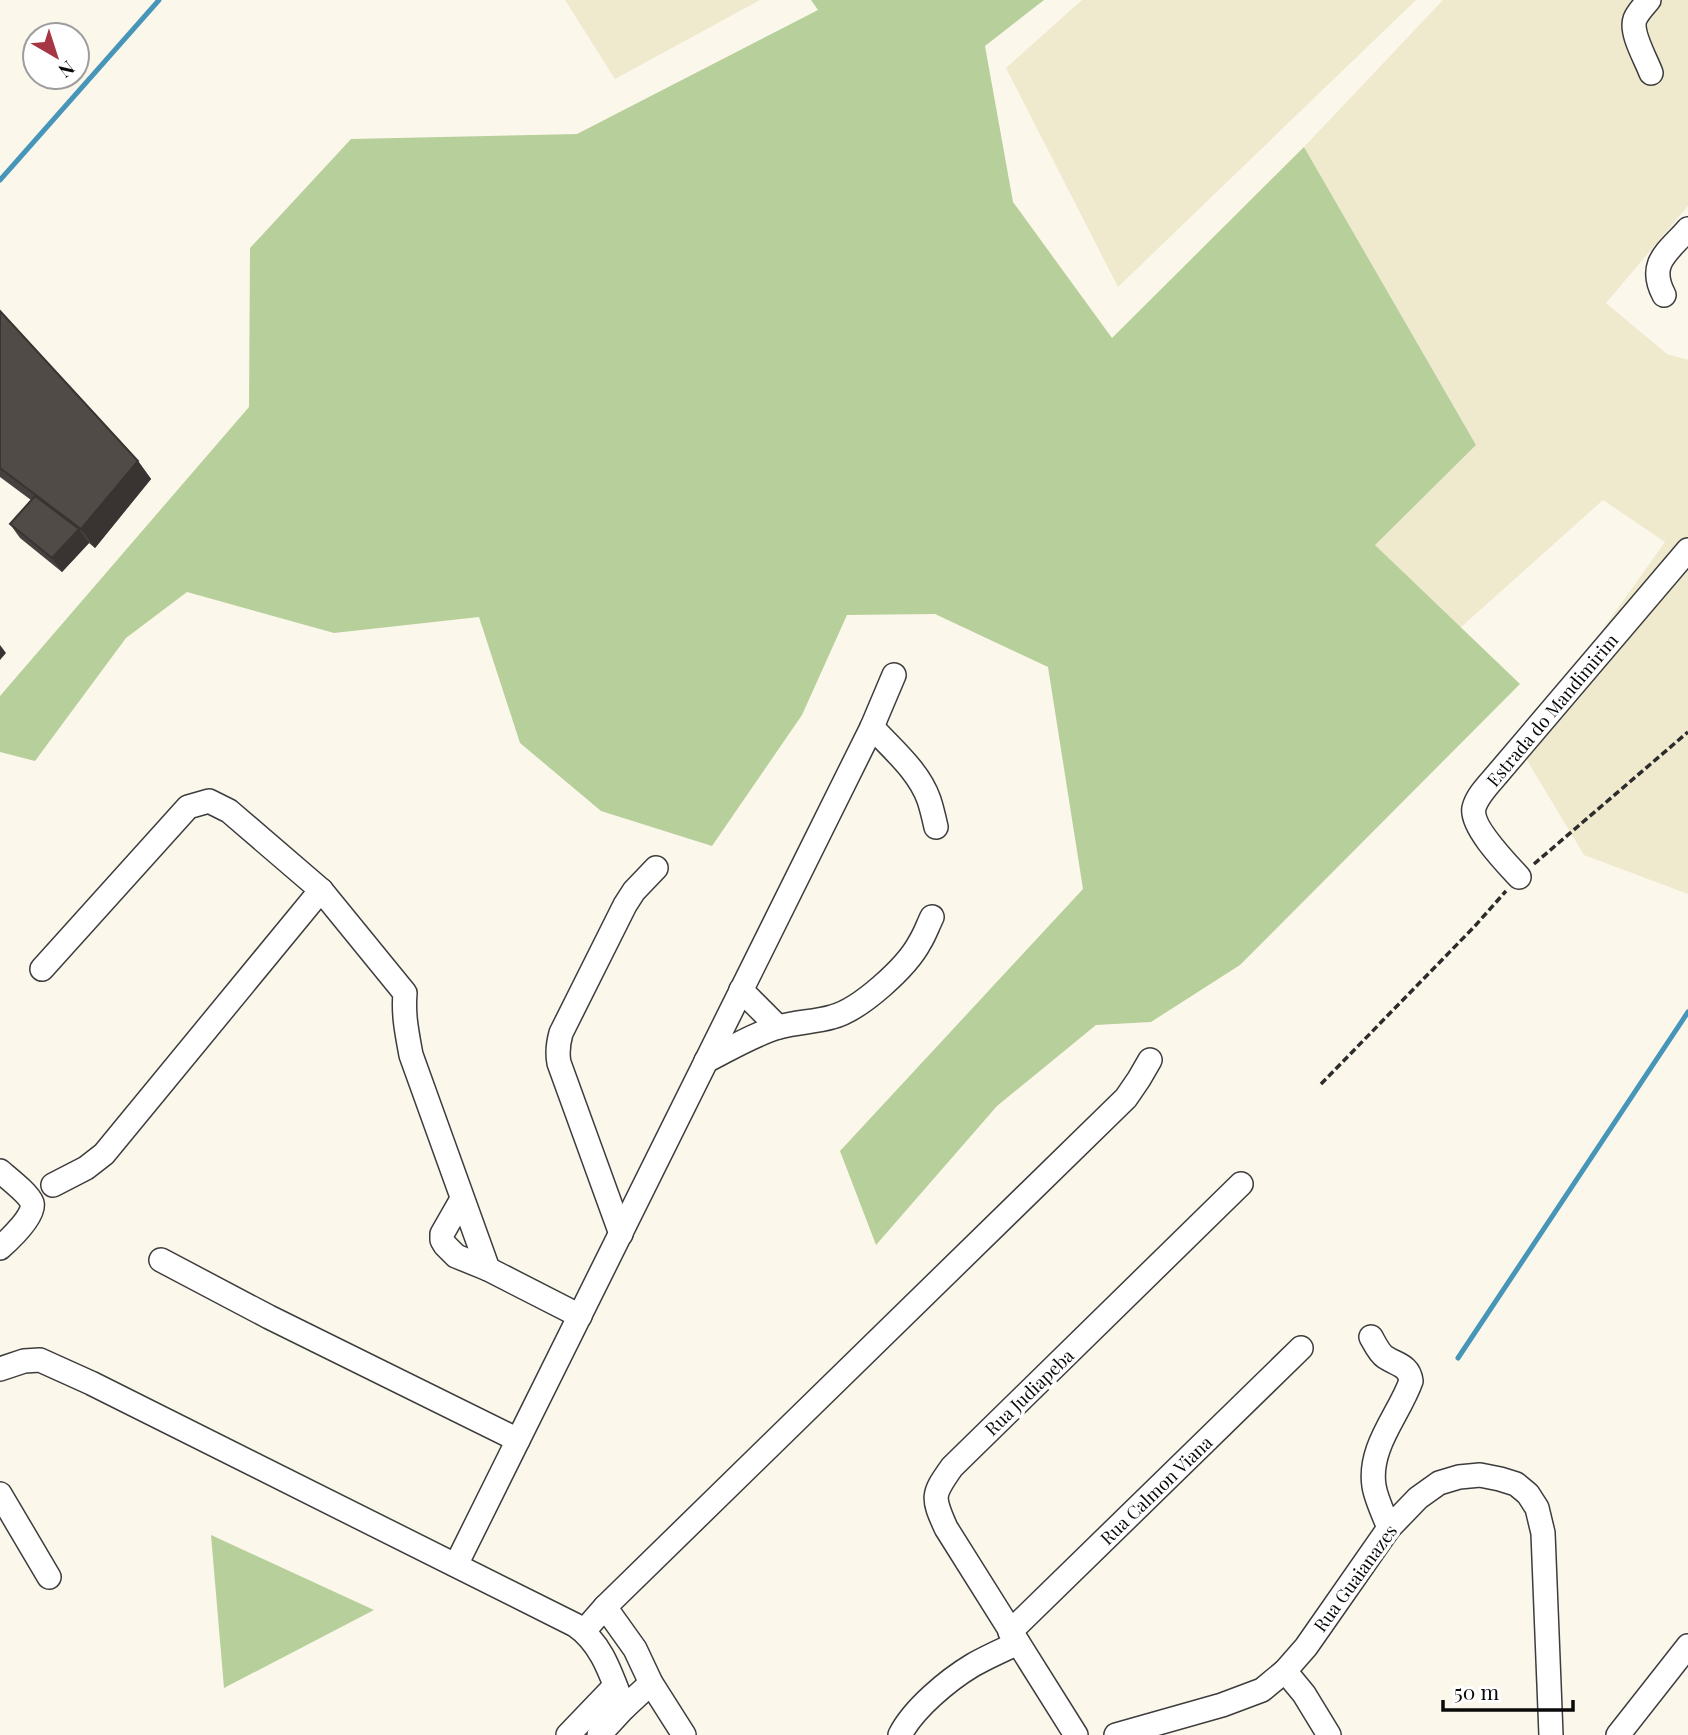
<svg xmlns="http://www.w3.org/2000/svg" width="1688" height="1735" font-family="'Playfair Display',serif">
<rect width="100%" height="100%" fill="#fcf7eb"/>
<!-- farmland -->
<g fill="#efe9ce">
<polygon points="565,0 760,0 615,79"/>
<polygon points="1082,0 1416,0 1118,287 1006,68"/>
<polygon points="1443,0 1688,0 1688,206 1606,303 1667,354 1688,360 1688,894 1584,855 1519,747 1665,542 1603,500 1460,628 1374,544 1476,445 1304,147"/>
</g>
<!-- forest -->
<g fill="#b7d09b">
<polygon points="811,0 1044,0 985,46 1013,202 1112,338 1304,147 1476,445 1375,545 1520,684 1240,965 1151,1022 1096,1025 997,1106 876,1245 840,1151 1083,889 1048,667 935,614 847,615 802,715 712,846 601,811 520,743 479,617 334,633 187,592 126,638 35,761 0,752 0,696 249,407 250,248 351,139 577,134 818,10"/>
<polygon points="211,1535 374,1610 224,1688"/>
</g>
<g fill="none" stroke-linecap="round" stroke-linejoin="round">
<!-- stream -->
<g stroke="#4796ba" stroke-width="5">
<polyline points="0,180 159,0"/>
<polyline points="1458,1358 1688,1012"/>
</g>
<defs>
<g id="minor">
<path d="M1649 0C1644 6 1638 12 1635 19 1630 33 1646 59 1651 73"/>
<path d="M1664 295C1647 263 1668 252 1688 229"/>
<path d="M872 727C892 749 919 771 929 800 932 809 934 818 936 827"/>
<path d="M1519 877C1507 864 1470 826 1474 808 1477 795 1491 782 1500 771L1688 550"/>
<path d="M42 969 188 807 209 801 229 811 321 890 405 993C403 1015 407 1033 411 1055L488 1269"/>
<polyline points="741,990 778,1027"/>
<path d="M706 1061C730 1049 754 1034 779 1027 796 1022 815 1022 832 1017 860 1010 907 967 920 942 925 934 928 925 932 917"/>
<path d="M0 1171C8 1178 29 1194 32 1203 36 1215 9 1240 0 1248"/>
<polyline points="53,1185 86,1168 104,1154 321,890"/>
<polyline points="462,1199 442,1234 442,1240 445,1245 456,1256 488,1269 580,1316"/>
<path d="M621 1234 559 1063C557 1053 558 1044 561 1033L625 905 634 891 656 868"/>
<polyline points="161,1260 269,1317 518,1440"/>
<path d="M1371 1337C1375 1344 1379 1353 1385 1357 1397 1365 1409 1365 1411 1381 1399 1415 1368 1447 1374 1486 1376 1499 1384 1515 1389 1528"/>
<path d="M0 1369 24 1361 40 1360 91 1383 575 1625C603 1644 612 1678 624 1708"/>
<polyline points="0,1494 49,1577"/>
<polyline points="456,1565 872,727 894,675"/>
<polyline points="605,1607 635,1649 651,1683 684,1735"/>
<polyline points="584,1631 605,1607 1126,1098 1139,1079 1150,1060"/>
<polyline points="1010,1632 1301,1348"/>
<polyline points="1285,1671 1304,1694 1329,1735"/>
<polyline points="568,1735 615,1686"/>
<polyline points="599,1735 624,1708 651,1683"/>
<path d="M900 1735C913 1709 948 1680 973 1665 987 1657 1003 1650 1018 1643"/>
<path d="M1076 1735 946 1528C932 1497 932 1495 952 1467L1241 1184"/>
<polyline points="1116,1735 1222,1705 1262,1690 1285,1671 1306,1647 1389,1528 1418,1498 1439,1483 1459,1477 1480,1475 1500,1479 1516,1484 1528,1494 1537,1508 1543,1533 1551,1735"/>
<polyline points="1618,1735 1688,1646"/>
</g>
</defs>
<!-- minor casing -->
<use href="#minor" stroke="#3d3d3d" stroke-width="26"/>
<!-- path -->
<g stroke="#2c2c2c" stroke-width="3.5" stroke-dasharray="7 3.5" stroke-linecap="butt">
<polyline points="1534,864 1688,732"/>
<polyline points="1321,1084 1474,927 1506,891"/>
</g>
<!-- minor -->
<use href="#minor" stroke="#fff" stroke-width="23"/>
</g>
<!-- wall -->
<polygon fill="#46403e" points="0,311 138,461 151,479 95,548 89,543 62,572 20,538 10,524 31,500 0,477"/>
<!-- shaded-wall -->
<g fill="#393432">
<polygon points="138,461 151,479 95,548 81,529"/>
<polygon points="79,529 89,543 62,572 52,558"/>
<polygon points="0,645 6,653 0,660"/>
</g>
<!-- building -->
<g fill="#514b48" stroke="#393432" stroke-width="2">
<polygon points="0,311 138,461 81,529 0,468"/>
<polygon points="35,496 79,529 52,558 10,524"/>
</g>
<g text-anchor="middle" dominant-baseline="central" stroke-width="7" stroke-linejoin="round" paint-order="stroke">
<!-- street labels -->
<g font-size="18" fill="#0a0a0a" stroke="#fff">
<text transform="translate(1552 710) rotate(-50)">Estrada do Mandimirim</text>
<text transform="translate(1029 1392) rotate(-44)">Rua Judiapeba</text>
<text transform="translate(1156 1490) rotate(-44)">Rua Calmon Viana</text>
<text transform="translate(1355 1578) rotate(-54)">Rua Guaianazes</text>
</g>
</g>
<!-- north arrow -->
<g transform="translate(56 56) rotate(141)"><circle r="33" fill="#ffffff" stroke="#9d9d9d" stroke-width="2"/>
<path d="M0-5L12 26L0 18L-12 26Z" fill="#a73645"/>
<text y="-10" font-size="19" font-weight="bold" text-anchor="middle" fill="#0a0a0a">N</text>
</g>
<!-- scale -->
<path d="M1443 1700v10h130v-10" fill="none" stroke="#0a0a0a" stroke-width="3.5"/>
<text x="1454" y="1700" font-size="21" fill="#0a0a0a" stroke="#ffffff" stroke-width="5" paint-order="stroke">50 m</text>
</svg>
